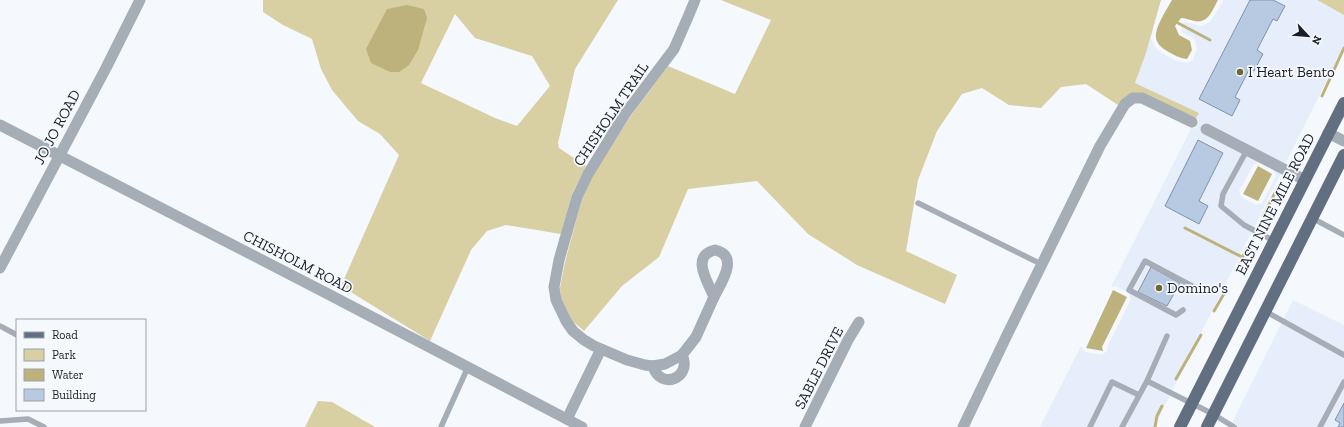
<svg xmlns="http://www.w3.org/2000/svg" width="1344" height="427" font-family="'Zilla Slab',serif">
<rect width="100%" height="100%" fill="#f5f8fd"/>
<!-- built -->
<g fill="#e5eefa">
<polygon points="1224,0 1317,0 1344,15 1344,46 1285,164 1203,122 1199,130 1260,162 1254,164 1239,191 1241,197 1256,205 1262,203 1276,176 1274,170 1281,173 1154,427 1040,427 1081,346 1085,352 1102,355 1107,351 1107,348 1131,299 1129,293 1115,286 1111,287 1192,127 1195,129 1199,120 1196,118 1198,113 1135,83 1146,53 1153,28 1151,38 1155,47 1162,53 1176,61 1187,63 1192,61 1197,49 1195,40 1192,37 1183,33 1181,27 1184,22 1202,26 1210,22"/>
<polygon points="1293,300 1344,325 1344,427 1230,427"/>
</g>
<!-- green -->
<g fill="#d8cfa3" fill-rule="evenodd">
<path d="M263 0H618L575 69 558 143 559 148 586 166 572 194 561 234 506 225 487 231 471 250 430 341 341 286 399 155 380 134 358 121 332 90 321 69 312 39 283 25 263 12ZM455 14 475 38 532 56 550 86 517 126 495 118 421 83Z"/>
<polygon points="721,0 1161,0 1146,53 1135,83 1199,113 1196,118 1145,94 1118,105 1086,84 1061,87 1041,108 1009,105 982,88 962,94 937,131 918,180 906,251 957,275 945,304 857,265 808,234 757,181 688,189 659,257 622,286 584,331 570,319 561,299 560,288 565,262 582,199 592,177 630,117 668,66 735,94 771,20"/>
<polygon points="1317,0 1344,0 1344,15"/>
<polygon points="318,401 332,402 375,427 305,427"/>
</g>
<!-- water -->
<g fill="#bdb27c">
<path d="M1172 0H1218C1212 11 1208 24 1194 21 1189 20 1186 18 1181 18L1175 26 1179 35 1190 41 1192 50 1187 59C1179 58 1174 55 1167 51 1162 48 1156 43 1156 37 1155 27 1167 9 1172 0Z"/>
<polygon points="407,5 424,9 427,18 418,50 409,65 399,72 390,72 371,63 366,49 387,9"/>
<polygon points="1258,166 1272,174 1258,201 1243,194"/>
<polygon points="1113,290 1127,297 1102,347 1103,351 1086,348"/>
</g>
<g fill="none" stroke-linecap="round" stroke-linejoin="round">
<!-- stream -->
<g stroke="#bdb27c" stroke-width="3">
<polyline points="1178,23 1210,40"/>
<polyline points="1322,96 1344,48"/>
<polyline points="1263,216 1277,189"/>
<polyline points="1185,228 1242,257"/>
<polyline points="1236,271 1247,248"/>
<polyline points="1214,311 1225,292"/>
<polyline points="1176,379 1201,335"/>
<polyline points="1155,427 1157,416 1162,406"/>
</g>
</g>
<!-- building -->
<g fill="#b8cae1" stroke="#8092a8">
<polygon points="1250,0 1273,0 1285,6 1277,21 1273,19 1257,50 1263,54 1254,71 1250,68 1235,97 1240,100 1232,116 1199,99"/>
<polygon points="1198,140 1223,153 1199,201 1208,206 1199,224 1165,206"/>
<polygon points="1151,267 1180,283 1167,306 1138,292"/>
<polygon points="1344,403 1344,427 1338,427 1340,423 1335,420"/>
</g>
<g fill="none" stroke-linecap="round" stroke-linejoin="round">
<!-- lane -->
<g stroke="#a5adb7" stroke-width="5.5">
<polyline points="1247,150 1223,194 1221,206 1244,225 1274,241"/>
<polyline points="918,203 1041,264"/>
<polyline points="1312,218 1344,235"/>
<polyline points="1183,310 1176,315 1129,290 1145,261 1194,287"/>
<polyline points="1265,311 1344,355"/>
<polyline points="0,326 17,335"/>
<polyline points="1167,336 1147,381 1213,414 1234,427"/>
<polyline points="0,421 28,419 44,427"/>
<polyline points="441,427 468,367"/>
<polyline points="1090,427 1112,382 1139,395"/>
<polyline points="1122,427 1147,381"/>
<polyline points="1320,427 1344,382"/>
</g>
<!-- street -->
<g stroke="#a5adb7" stroke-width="11">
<polyline points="695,0 688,17 674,49 625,114 588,174 577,197 559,260 554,287 556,300 566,321 573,331 584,340 594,346 627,360 645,365 653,366 665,364 682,355 696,337 714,297"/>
<polyline points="0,125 328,294 582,427"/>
<polyline points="1206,129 1305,180"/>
<polyline points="1328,133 1344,141"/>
<path d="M715 250C740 256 721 283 714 297 708 282 690 256 715 250Z"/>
<polyline points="0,268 106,68 140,0"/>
<path d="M653 366C660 391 693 378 682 355"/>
<polyline points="567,419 601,349"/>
<polyline points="805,427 848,340 859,322"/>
<polyline points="963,427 1008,333 1100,146 1125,104 1133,98 1142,98 1192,122"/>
</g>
<!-- primary -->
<g stroke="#616f80" stroke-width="12">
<polyline points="1180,427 1344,103"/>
<polyline points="1207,427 1344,155"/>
</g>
</g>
<!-- markers -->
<g fill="#706633" stroke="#f5f8fd" stroke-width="1.5">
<circle cx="1240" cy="72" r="4"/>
<circle cx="1159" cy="288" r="4"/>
</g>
<g text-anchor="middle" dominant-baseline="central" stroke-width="3.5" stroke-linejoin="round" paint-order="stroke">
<!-- poi labels -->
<g font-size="15" fill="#191f28" stroke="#f5f8fd" text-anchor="start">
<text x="1248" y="72">I Heart Bento</text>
<text x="1167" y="288">Domino's</text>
</g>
<!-- street labels -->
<g font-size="15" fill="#191f28" stroke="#f5f8fd">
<text transform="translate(611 114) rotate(-56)">CHISHOLM TRAIL</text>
<text transform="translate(57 127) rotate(-62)">JO JO ROAD</text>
<text transform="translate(1275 204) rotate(-63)">EAST NINE MILE ROAD</text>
<text transform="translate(298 262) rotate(27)">CHISHOLM ROAD</text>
<text transform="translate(819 368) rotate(-63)">SABLE DRIVE</text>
</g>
</g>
<!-- legend -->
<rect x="16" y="319" width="130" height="92" fill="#f5f8fd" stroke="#9da1a8"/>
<rect x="24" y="332" width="20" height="6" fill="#616f80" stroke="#9da1a8"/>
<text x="52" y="339" font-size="12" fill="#191f28">Road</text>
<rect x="24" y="349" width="20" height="12" fill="#d8cfa3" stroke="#9da1a8"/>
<text x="52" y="359" font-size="12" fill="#191f28">Park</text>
<rect x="24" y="369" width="20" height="12" fill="#bdb27c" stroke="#9da1a8"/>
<text x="52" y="379" font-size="12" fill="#191f28">Water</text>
<rect x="24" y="389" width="20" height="12" fill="#b8cae1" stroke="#9da1a8"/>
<text x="52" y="399" font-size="12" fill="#191f28">Building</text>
<!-- north arrow -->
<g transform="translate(1308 36) rotate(116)" stroke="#f5f8fd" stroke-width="3" paint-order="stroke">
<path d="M0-3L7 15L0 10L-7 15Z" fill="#191f28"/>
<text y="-6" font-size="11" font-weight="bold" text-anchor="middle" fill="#191f28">N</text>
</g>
</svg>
